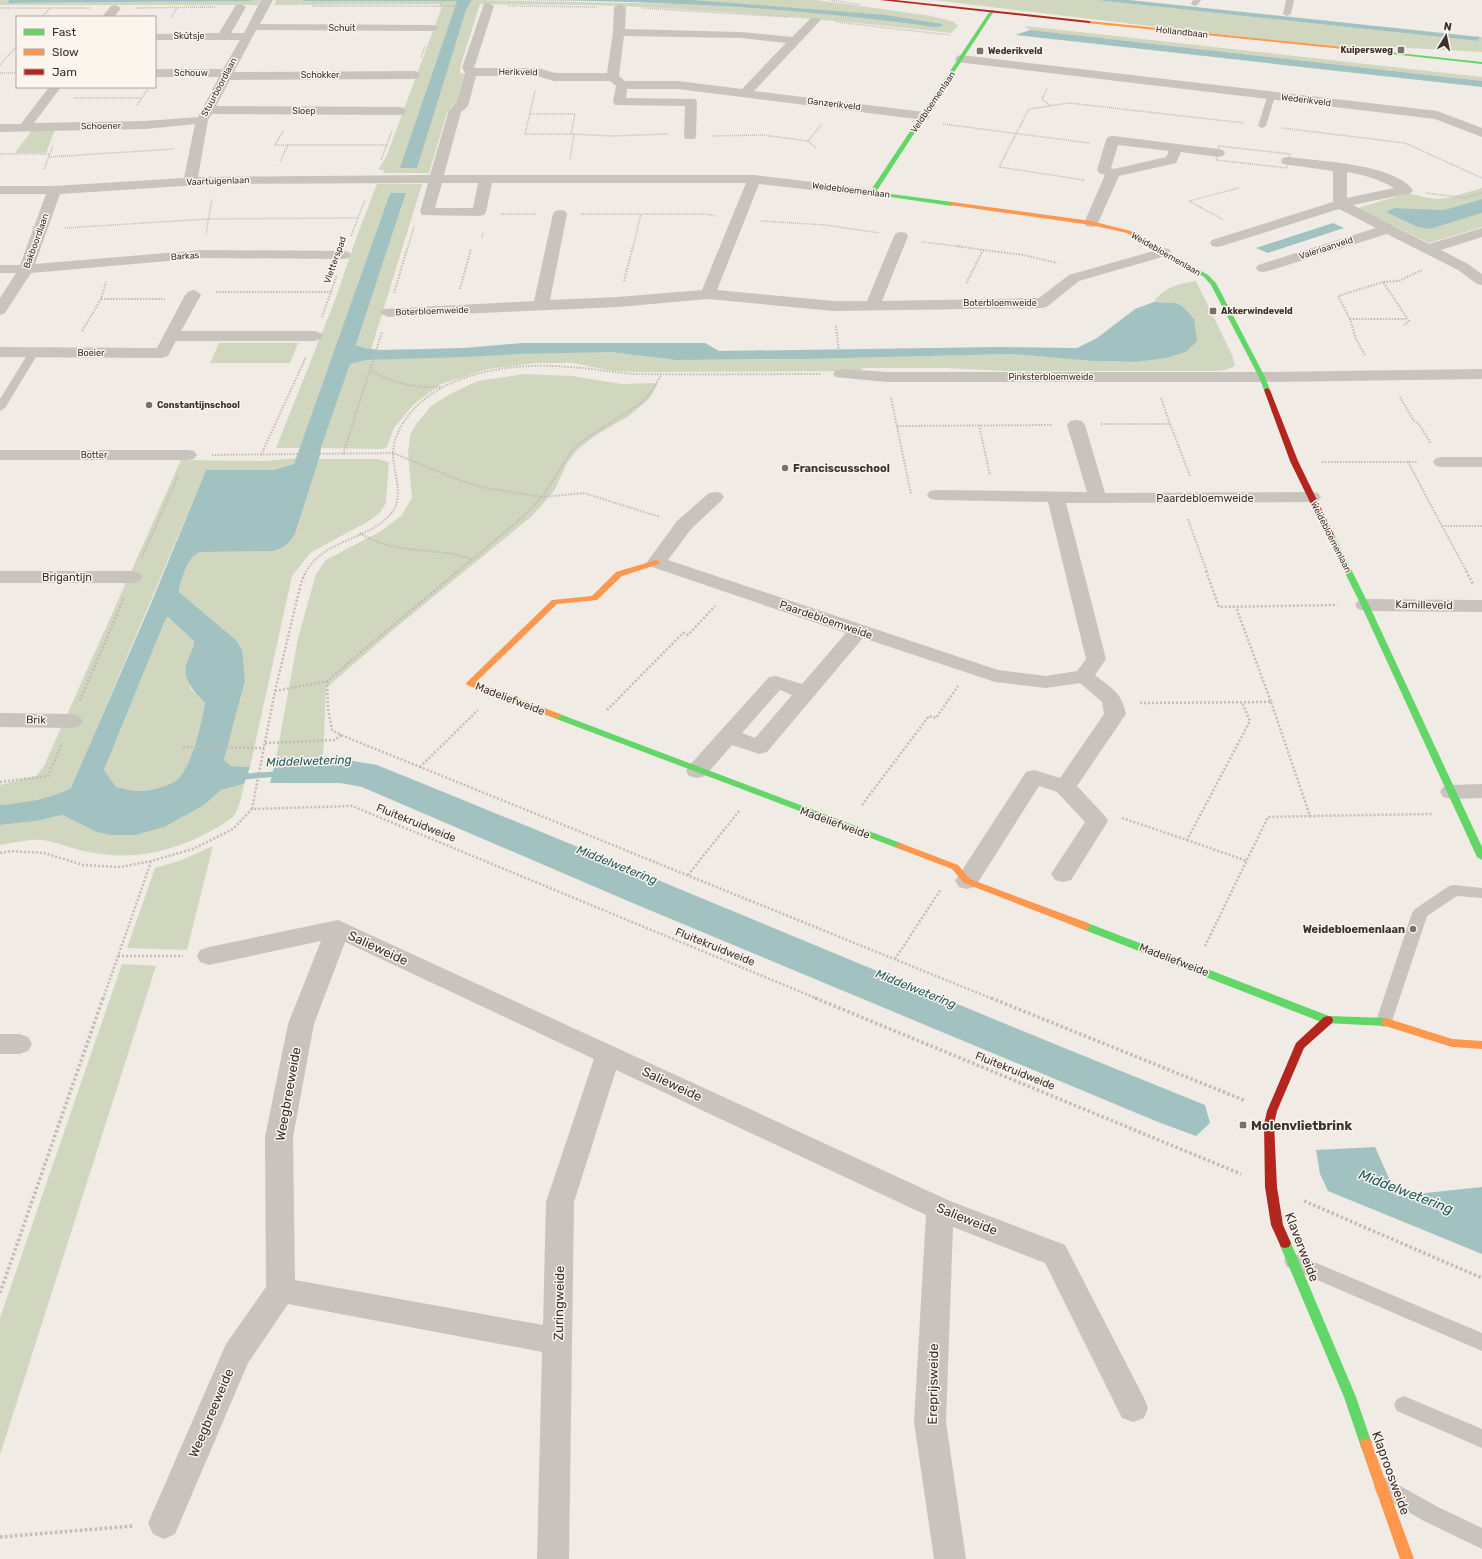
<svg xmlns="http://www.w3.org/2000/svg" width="1482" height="1559" font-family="Rubik,sans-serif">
<rect width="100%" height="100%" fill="#f0ebe5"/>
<!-- green -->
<g fill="#d1d6bf">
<polygon points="0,0 9,0 8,3 249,1 251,0 260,0 258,5 0,5"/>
<path d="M276 0 457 1 401 168 466 10 472 0 684 4 827 13 942 24 694 0H816L932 16 954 22 958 26 951 33C842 21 732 11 622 6 575 4 527 5 480 4L461 64 460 73 464 74 456 105 451 107 447 113 429 173H383L384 170H378L387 155 443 4 274 5Z"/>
<polygon points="933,0 1096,0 1478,41 1480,37 1482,37 1482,52 1392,47 1372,50 1217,34"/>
<polygon points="1025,26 1482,77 1482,81 1030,30"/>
<polygon points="33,129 55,130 46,153 15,153"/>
<polygon points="377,184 422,184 371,350 356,346 406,193 390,193 300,448 276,448 335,300 357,236"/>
<polygon points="1482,188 1482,199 1444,210 1394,208 1386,212 1430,229 1482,213 1482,227 1429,243 1358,208 1408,193 1424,197 1437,199 1448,198"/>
<path d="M1196 281 1232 355 1235 366 1225 370 1215 371H1005L946 368H863L858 374 845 371 636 372 613 371 573 363H536L488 369 441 384 414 404 394 428 387 447 382 449 321 448 350 364 367 360 559 352H610L676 360H709L807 359 1013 354 1113 362H1136L1167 358 1186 352 1176 303 1154 302C1162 288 1181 283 1196 281Z"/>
<polygon points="219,343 298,343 290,363 210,363"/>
<polygon points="524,374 572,376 622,384 658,383 649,399 629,416 596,435 577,450 567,463 554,491 532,516 394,629 326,688 323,761 275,764 298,638 316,574 326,560 381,531 401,516 412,498 408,453 410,435 417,423 431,406 450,394 478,381"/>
<path d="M297 458 294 464 273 470H206L71 789C49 800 25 802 0 805V785L36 776 44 766 181 460 264 461Z"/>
<path d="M319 459H378L389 462 386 503 380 513 367 522 310 553 292 576 250 767 231 766 224 761 245 681 236 640 179 592V588C184 575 186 557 201 552L273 551C284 548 289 544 295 534Z"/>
<path d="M168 617 194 641V648L186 663 190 688 205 703C201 724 193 764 178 779 170 786 148 792 137 791 130 791 123 788 116 787L104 770 166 618Z"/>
<path d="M244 784C242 794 240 805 235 814 231 821 206 834 197 838 160 855 124 860 84 851 70 848 57 842 43 840 29 839 14 843 0 845V825L36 821 62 815 97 832 204 805 221 790Z"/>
<polygon points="213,846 187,950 127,948 155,868 182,860"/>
<polygon points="122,964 156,966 0,1455 0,1318"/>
</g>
<!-- water -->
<g fill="#a1c2c1" fill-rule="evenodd">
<polygon points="9,0 251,0 249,1 8,3"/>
<polygon points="304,0 472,0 466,10 417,168 400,168 457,1 303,1"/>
<path d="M503 0H694L885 15 942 24V26L935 27C792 7 648 0 503 0Z"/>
<polygon points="1096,0 1129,0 1480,37 1478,41"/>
<polygon points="1030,30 1482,81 1482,87 1015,35"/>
<path d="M390 193H406L356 345 364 348 381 350 464 348 523 343H705L719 351 1000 347 1077 348 1097 338 1135 309 1154 302 1176 303 1182 306 1194 319 1197 341 1186 352 1167 358 1136 362 1094 361 1013 354 807 359 676 360 610 352 517 354 465 357 367 360 350 364 321 448 319 459 295 534C289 544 284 548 273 551L201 552C186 557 184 575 179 588V592L236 640 242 650 245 681 224 760 231 766 250 767 244 784 221 790 204 805 164 827 135 835H111L97 832 62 815 36 821 0 825V805C25 802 49 800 71 788L152 601 206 470H273L294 464ZM168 617 194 641C194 649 190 654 187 662 181 678 194 692 205 703 201 725 193 763 178 779 170 786 148 792 137 791 130 791 123 788 116 787L104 770 166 618Z"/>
<polygon points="1482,199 1482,213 1430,229 1418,227 1386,212 1394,208 1444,210"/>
<polygon points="1333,223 1344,228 1268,253 1256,248"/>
<path d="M323 761H353L377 765C654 877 929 994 1205 1105L1210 1123 1196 1136 1158 1122 635 904 362 787 340 783H270L275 764Z"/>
<polygon points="1375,1147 1397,1196 1482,1187 1482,1254 1328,1191 1320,1174 1316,1150"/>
</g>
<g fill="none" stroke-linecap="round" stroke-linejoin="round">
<!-- stream -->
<polygon fill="#a1c2c1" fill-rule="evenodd" points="283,771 286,772 287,774 286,776 236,780 232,777 236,774"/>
<!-- path-far3 -->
<g stroke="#c2bbb6" stroke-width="1.5" stroke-dasharray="1 1" stroke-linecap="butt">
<polyline points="830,0 861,5"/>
<polyline points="312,6 467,6"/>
<polyline points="508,6 597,7"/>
<polyline points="440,7 443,0"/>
<polyline points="0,8 89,8"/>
<polyline points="136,8 215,7"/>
<polyline points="642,8 789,17"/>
<polyline points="42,17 50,8"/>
<polyline points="171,17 177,8"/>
<polyline points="836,22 950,35"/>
<polyline points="421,57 425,47"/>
<polyline points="0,65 17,46"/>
<polyline points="0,73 17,73"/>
<polyline points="1047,89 1042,99 1051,106"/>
<polyline points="535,91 525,134 571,134"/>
<polyline points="74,98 141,98"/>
<polyline points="137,105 148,89"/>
<polyline points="530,114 575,114 571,134 612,136 668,134"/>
<polyline points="943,124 1089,143"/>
<polyline points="1282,128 1405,143 1482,178"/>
<polyline points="283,131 275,145 387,145"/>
<polyline points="712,136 763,135 808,141 822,124"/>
<polyline points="808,141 817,149"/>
<polygon points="1219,146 1290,154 1287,168 1216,160"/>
<polyline points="0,154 49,154"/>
<polyline points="49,157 174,149"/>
<polyline points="570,159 574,134"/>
<polyline points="381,160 392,131"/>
<polyline points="280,161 288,145"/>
<polyline points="44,169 53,146"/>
<polyline points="1084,180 999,167 1029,109 1069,103 1244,123"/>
<polyline points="1426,193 1465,198 1482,193"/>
<polyline points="501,214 536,214"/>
<polyline points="581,214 706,214 716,216"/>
<polyline points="1222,219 1189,201 1239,188"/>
<polyline points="761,221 826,225 879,233"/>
<polyline points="65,228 208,219 358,218"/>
<polyline points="206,234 212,199"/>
<polyline points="351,236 365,200"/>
<polyline points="482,238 483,232"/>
<polyline points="922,242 964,247"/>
<polyline points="408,247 414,227"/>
<polyline points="633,247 641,214"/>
</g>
<!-- path-far2 -->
<g stroke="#c2bbb6" stroke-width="2" stroke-dasharray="1.5 1.5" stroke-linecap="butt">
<polyline points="956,246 983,250 966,284"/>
<polyline points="983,250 1024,255 1057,263"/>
<polyline points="624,281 633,246"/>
<polyline points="460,289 471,249"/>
<polyline points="216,292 331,292"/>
<polyline points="394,293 408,246"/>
<polyline points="101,299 165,299"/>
<polyline points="322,317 337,275"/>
<polyline points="1350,319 1338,296 1383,282"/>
<polyline points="1404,325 1409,321 1383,282 1399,281 1422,270"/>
<polyline points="836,326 839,353"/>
<polyline points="82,331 101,299 106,282"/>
<polyline points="1365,355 1356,339 1350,319 1406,319"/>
<path d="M370 370C393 384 416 388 443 387"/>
<polyline points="1400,397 1414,421 1419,424 1431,444"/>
<polyline points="891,398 911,494"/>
<polyline points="1161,398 1170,424"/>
<polyline points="1101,424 1170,424 1190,476"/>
<polyline points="979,425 990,475"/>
<polyline points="897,426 1052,425"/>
<polyline points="343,454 382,332"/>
<polyline points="212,455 393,453 464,482 486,488 542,497 584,493 660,517"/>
<polyline points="261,455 306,357"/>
<polyline points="1322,462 1417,462"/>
<polyline points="1408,462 1442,526 1482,526"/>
<polyline points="1188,519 1207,572"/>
<polyline points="1442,526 1467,572"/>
<path d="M360 533C387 551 417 549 448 553 456 554 464 557 472 559"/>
<polyline points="142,557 178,476"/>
<path d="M306 572C324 538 373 540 393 511 404 495 393 471 393 454 393 441 400 426 408 416 442 371 517 362 569 367 592 368 614 373 636 374 698 375 759 374 821 374"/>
<polyline points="457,572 518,521 542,497 573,449 588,437 637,406 650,394 661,375"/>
</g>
<!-- path-far1 -->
<g stroke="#c2bbb6" stroke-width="2.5" stroke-dasharray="2 2" stroke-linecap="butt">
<polyline points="1206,571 1219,607 1337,605"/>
<polyline points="1466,571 1473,584"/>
<polyline points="327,681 328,708 332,730 341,735 993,999"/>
<polyline points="275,691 327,681 458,571"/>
<polyline points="80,700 124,598"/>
<polyline points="1271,702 1310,816 1433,814"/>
<polyline points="1140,703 1271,702 1236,607"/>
<polyline points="607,710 683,633 688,635 715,606"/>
<polyline points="265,743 335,740 341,735"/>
<polyline points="183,747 264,748"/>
<polyline points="420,767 478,710"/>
<polyline points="0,782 48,776 62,744"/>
<polyline points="862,805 929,716 936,718 958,686"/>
<polyline points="252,809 275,691 301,583 306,571"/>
<polyline points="1122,818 1187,840 1250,721 1242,702"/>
<polyline points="1187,840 1247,861"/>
<polyline points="0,853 11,851 44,853 83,865 121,867 151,861 193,849 233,829 252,809 352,806 818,999"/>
<polyline points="688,875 739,811"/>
<polyline points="1205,946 1268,817 1310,816"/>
<polyline points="118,956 183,956"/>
<polyline points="895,959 941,889"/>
<polyline points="103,999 151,862"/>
</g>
<!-- path -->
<g stroke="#c2bbb6" stroke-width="3.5" stroke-dasharray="2.5 2.5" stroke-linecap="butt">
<polyline points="815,998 1241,1174"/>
<polyline points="991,998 1246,1101"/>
<polyline points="1304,1201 1482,1278"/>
<polyline points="0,1293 103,998"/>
<polyline points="0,1537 133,1526"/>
</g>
<!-- lane -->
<g fill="#c9c3be" fill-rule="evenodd">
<polygon points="1193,0 1201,0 1197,5 1195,6 1191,4"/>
<polygon points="1286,0 1294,0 1291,14 1287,16 1283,14"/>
<polygon points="1268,94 1274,94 1275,96 1266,126 1262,128 1258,126"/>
<polygon points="34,349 39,352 5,408 0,411 0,399 29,352"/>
<polygon points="1454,885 1482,888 1482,898 1457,896 1427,916 1392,1021 1390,1025 1384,1027 1378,1025 1376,1021 1412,913 1415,909 1449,886"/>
<polygon points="1293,1253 1482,1333 1482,1351 1287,1267 1284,1261 1287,1255"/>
<polygon points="1404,1396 1482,1429 1482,1448 1397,1411 1394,1405 1397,1399"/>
<polygon points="1384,1477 1438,1507 1482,1528 1482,1549 1424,1521 1377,1494 1374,1487 1377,1480"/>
</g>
<!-- street -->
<g fill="#c9c3be" fill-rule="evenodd">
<path d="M261 0H273L260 24 432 25 436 26 438 28 436 30 432 31 256 30 234 72 414 71 418 72 420 75 418 78 414 79 230 80 216 106 400 107 404 108 406 111 404 114 400 115 212 114 208 120 198 177 430 175 449 110 456 104 465 72 462 68 484 4 488 3 494 6 474 68H538L555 73H607L613 32 614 7 620 4 626 7 625 29 741 32 792 37 811 18H819L821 20 819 22 754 91 924 112 928 113 930 116 928 119 924 120 678 89H627L626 98 695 99 697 102 696 136 695 139H685L684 136 685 106 615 105 613 102 616 86 610 81H554L537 76H476L468 106 461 112 444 175H754L872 189 877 190 879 193 877 196 872 197 759 184 717 290 834 301H867L894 236 896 233 901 232 906 233 908 236 882 301 1039 298 1069 275 1164 248 1169 249 1171 252 1169 255 1079 281 1048 306 1043 308 834 311 708 299 618 307 388 317 383 315 380 312 383 309 534 301 553 214 555 211 560 210 565 211 567 214 550 300 618 297 702 290 746 183H492L486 212 484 215 479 216 422 215 420 212 428 183 215 184 60 194 35 264 202 250 344 251 349 252 351 255 349 258 344 259 202 258 31 273 5 313 0 315V298L16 273H0V265H20L46 194H0V186H54L184 178 195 124 146 129 0 132V124H21L49 87H61L34 123 146 121 198 117 219 77H155V69H223L240 40H155V34L219 33 236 5 240 4 246 7 231 33H244ZM624 36 741 38 786 43 742 89 678 81H625L619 76ZM442 183H478L473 208H435Z"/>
<polygon points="115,5 121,8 114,17 102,17 111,6"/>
<polygon points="961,55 1437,111 1482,128 1482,137 1435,119 957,62 955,59 957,56"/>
<path d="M1113 136 1218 149 1223 150 1225 153 1223 156 1218 157 1181 152 1176 163 1119 176 1098 223 1096 226 1091 227 1086 226 1084 223 1105 175 1099 173 1097 170 1106 140 1108 137ZM1118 145 1169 151 1166 157 1114 169 1111 168Z"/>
<path d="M1288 157C1318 161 1395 164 1413 190L1411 193 1353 205 1429 244 1482 228V237L1441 250 1468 264 1482 274V285L1477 284 1458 270 1387 234 1268 271 1263 272 1258 271 1256 268 1258 265 1376 228 1339 209 1222 246 1217 247 1212 246 1210 243 1212 240 1333 202V171L1283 164 1281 161 1283 158ZM1347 172C1364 175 1379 179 1394 188L1347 198Z"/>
<polygon points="193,290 198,292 201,295 181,331 315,331 321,333 323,336 321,339 315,341 176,341 168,356 162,358 0,357 0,347 157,348 185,295 188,292"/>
<polygon points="841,369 887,372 1262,372 1482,369 1482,379 1262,382 887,382 835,377 833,374 835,371"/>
<path d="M1076 420 1082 421 1085 425 1105 493 1312 492 1318 493 1321 497 1318 501 1312 502 1066 503 1106 659 1095 675C1112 689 1121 691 1126 714L1077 786 1105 816 1108 821 1071 880 1063 882 1055 880 1051 874 1085 822 1057 792 1039 786 975 887 967 889 959 887 955 881 1026 772 1034 770 1060 778 1104 714 1102 702 1080 683 1046 688 995 682 863 638 767 752 759 754 732 745 705 776 697 778 689 776 686 771 689 766 769 677 776 676 802 684 846 633 649 566 647 562 677 521 709 493 715 492 721 493 724 497 721 501 691 529 668 560 998 670 1046 676 1077 671 1086 659 1048 502 936 500 930 499 927 495 930 491 936 490 1087 492 1067 425 1070 421ZM780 690 792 695 755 738 742 733Z"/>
<polygon points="0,450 188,450 194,451 197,455 194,459 188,460 0,460"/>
<polygon points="1442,457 1482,457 1482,467 1442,467 1436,466 1433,462 1436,458"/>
<polygon points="0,571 133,571 140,573 143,577 140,581 133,583 0,583"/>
<polygon points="1365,599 1482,600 1482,612 1365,611 1358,609 1355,605 1358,601"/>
<polygon points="0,713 72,714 79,716 83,721 79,726 72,728 0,727"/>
<polygon points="1482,784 1482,798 1451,799 1443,797 1440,792 1443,787 1451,785"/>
<path d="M338 920 950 1201 1065 1245 1144 1398 1148 1408 1144 1418 1133 1422 1122 1418 1045 1263 953 1227 946 1422 966 1559H934L914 1422 926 1215 616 1070 574 1202 569 1559H537L542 1352 288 1304 248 1363 175 1534 164 1539 153 1534 148 1523 226 1344 266 1287 265 1137 288 1024 321 941 209 965 200 962 197 956 200 950 209 947ZM345 942 594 1059 546 1202 543 1325 295 1280 293 1137 314 1024Z"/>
<polygon points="0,1034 19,1034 28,1037 32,1044 28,1051 19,1054 0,1054"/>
</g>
<!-- fast -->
<g fill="#63d668" fill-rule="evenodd">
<polygon points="992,10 994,11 876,192 952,202 955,204 952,206 870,194 869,193 990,11"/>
<polygon points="1380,51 1482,62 1482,64 1382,53 1380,53"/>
<polygon points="1153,246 1157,246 1208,275 1216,283 1265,377 1270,390 1269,391 1267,392 1264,390 1259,377 1211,285 1204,277 1153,248"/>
<polygon points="1328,535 1334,535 1369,605 1482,847 1482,860 1477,857 1361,605 1327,537"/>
<polygon points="557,713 903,844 905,846 900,849 897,848 554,718 553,716"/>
<polygon points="1085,922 1329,1016 1386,1018 1390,1019 1391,1022 1390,1025 1386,1026 1324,1023 1082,929 1080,926 1082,923"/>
<polygon points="1285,1238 1289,1239 1291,1243 1356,1397 1372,1444 1371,1448 1366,1450 1361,1448 1360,1444 1344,1397 1279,1243 1281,1239"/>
</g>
<!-- slow -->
<g fill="#ff974d" fill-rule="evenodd">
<polygon points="1089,21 1382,51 1384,52 1382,53 1087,23"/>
<polygon points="952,202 1091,221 1131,231 1158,247 1153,248 1127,233 1091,225 950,205 949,204"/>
<polygon points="656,560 660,562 659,564 622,576 597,600 557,604 476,682 560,714 561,716 560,718 554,718 467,685 466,683 552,600 592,596 616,572"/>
<polygon points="900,843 958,865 970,879 1088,923 1090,926 1088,929 1082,929 964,883 952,869 897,848 895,846"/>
<polygon points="1386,1018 1452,1039 1482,1041 1482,1049 1452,1047 1382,1025 1381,1022 1382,1019"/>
<polygon points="1366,1438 1371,1440 1372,1444 1414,1559 1400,1559 1360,1444 1361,1440"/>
</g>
<!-- jam -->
<g fill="#b3261e" fill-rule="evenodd">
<polygon points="880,0 895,0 1089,21 1091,22 1089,23"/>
<polygon points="1267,388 1270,390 1298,461 1335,537 1334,539 1328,539 1327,537 1290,461 1264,390"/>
<polygon points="1328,1016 1332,1017 1333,1020 1332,1023 1304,1048 1277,1111 1274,1124 1277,1187 1283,1225 1291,1243 1289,1247 1285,1248 1281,1247 1271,1225 1265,1187 1264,1124 1267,1111 1296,1043 1324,1017"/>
</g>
</g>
<!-- markers -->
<g fill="#7a716c" stroke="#fbf5ee" stroke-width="1.5">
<rect x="1397" y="46" width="8" height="8" rx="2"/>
<rect x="976" y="47" width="8" height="8" rx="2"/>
<rect x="1209" y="307" width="8" height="8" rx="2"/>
<circle cx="149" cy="405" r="4"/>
<circle cx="785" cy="468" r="4"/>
<circle cx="1413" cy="929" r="4"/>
<rect x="1239" y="1121" width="8" height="8" rx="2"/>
</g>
<g text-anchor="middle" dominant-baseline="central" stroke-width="3" stroke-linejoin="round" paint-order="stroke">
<!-- far-street labels -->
<g font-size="9" fill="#3b302b" stroke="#fbf5ee">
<text x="342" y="28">Schuit</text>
<text transform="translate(1182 32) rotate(6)">Hollandbaan</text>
<text x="189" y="36">Skûtsje</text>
<text transform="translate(518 72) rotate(1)">Herikveld</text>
<text x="191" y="73">Schouw</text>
<text x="320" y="75">Schokker</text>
<text transform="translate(219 87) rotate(-62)">Stuurboordlaan</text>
<text transform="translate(1306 100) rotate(7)">Wederikveld</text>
<text transform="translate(933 102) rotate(-56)">Veldbloemenlaan</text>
<text transform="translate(834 104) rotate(7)">Ganzerikveld</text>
<text x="304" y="111">Sloep</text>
<text transform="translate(101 126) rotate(-1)">Schoener</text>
<text transform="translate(218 181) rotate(-2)">Vaartuigenlaan</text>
<text transform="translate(851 190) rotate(7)">Weidebloemenlaan</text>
<text transform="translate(36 241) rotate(-70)">Bakboordlaan</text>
<text transform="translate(1326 248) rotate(-18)">Valeriaanveld</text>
<text transform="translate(1166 254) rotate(30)">Weidebloemenlaan</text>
<text transform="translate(185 256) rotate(-4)">Barkas</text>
<text transform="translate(335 260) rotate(-70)">Vletterspad</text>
<text x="1000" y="303">Boterbloemweide</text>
<text transform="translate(432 311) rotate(-2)">Boterbloemweide</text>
<text x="91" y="353">Boeier</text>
<text x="1051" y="377">Pinksterbloemweide</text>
<text x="94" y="455">Botter</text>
<text transform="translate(1331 537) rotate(63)">Weidebloemenlaan</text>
</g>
<!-- far-poi labels -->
<g font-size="9" font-weight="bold" fill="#3b302b" stroke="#fbf5ee" text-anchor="start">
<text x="1393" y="50" text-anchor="end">Kuipersweg</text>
<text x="988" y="51">Wederikveld</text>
<text x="1221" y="311">Akkerwindeveld</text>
<text x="157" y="405">Constantijnschool</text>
</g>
<!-- poi labels -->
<g font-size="11" font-weight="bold" fill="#3b302b" stroke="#fbf5ee" text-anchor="start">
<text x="793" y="468">Franciscusschool</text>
<text x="1405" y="929" text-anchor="end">Weidebloemenlaan</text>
</g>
<!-- street labels -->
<g font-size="11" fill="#3b302b" stroke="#fbf5ee">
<text x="1205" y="498">Paardebloemweide</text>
<text x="67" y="577">Brigantijn</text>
<text transform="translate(1424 605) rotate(1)">Kamilleveld</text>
<text transform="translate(826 620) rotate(19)">Paardebloemweide</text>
<text transform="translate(510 699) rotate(21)">Madeliefweide</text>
<text transform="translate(36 720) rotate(1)">Brik</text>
<text transform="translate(416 823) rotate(22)">Fluitekruidweide</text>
<text transform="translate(835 823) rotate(20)">Madeliefweide</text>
<text transform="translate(715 947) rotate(22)">Fluitekruidweide</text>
<text transform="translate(1174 960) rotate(21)">Madeliefweide</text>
<text transform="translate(1015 1071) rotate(22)">Fluitekruidweide</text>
</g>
<!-- water labels -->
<g font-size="12" font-style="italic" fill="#1f5a5e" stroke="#fbf5ee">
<text transform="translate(309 761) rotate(-2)">Middelwetering</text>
<text transform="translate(617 865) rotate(22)">Middelwetering</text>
<text transform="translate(916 989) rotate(22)">Middelwetering</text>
</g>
<!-- near-street labels -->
<g font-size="13" fill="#3b302b" stroke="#fbf5ee">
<text transform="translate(378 948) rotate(25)">Salieweide</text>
<text transform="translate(672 1084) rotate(25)">Salieweide</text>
<text transform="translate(288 1094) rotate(-80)">Weegbreeweide</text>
<text transform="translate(967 1219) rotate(22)">Salieweide</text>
<text transform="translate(1302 1247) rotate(69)">Klaverweide</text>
<text transform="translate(559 1303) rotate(-89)">Zuringweide</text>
<text transform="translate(933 1384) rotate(-89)">Ereprijsweide</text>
<text transform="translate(211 1413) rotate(-67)">Weegbreeweide</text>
<text transform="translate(1391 1473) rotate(70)">Klaproosweide</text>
</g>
<!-- near-poi labels -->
<g font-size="13" font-weight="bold" fill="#3b302b" stroke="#fbf5ee" text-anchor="start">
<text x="1251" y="1125">Molenvlietbrink</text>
</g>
<!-- near-water labels -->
<g font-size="14" font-style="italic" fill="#1f5a5e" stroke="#fbf5ee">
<text transform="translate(1406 1192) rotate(21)">Middelwetering</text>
</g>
</g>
<!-- legend -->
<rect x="16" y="16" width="140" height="72" fill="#fbf5ee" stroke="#aea6a0"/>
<rect x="24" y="29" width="20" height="6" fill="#63d668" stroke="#aea6a0"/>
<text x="52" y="36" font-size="12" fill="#3b302b">Fast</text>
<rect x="24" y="49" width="20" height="6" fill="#ff974d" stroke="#aea6a0"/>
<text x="52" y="56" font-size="12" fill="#3b302b">Slow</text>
<rect x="24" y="69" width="20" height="6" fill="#b3261e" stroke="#aea6a0"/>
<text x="52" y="76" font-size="12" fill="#3b302b">Jam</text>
<!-- north arrow -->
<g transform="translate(1446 36) rotate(10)" stroke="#fbf5ee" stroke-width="3" paint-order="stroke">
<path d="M0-3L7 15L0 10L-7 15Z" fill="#3b302b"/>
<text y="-6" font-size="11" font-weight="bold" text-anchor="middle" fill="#3b302b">N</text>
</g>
</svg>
